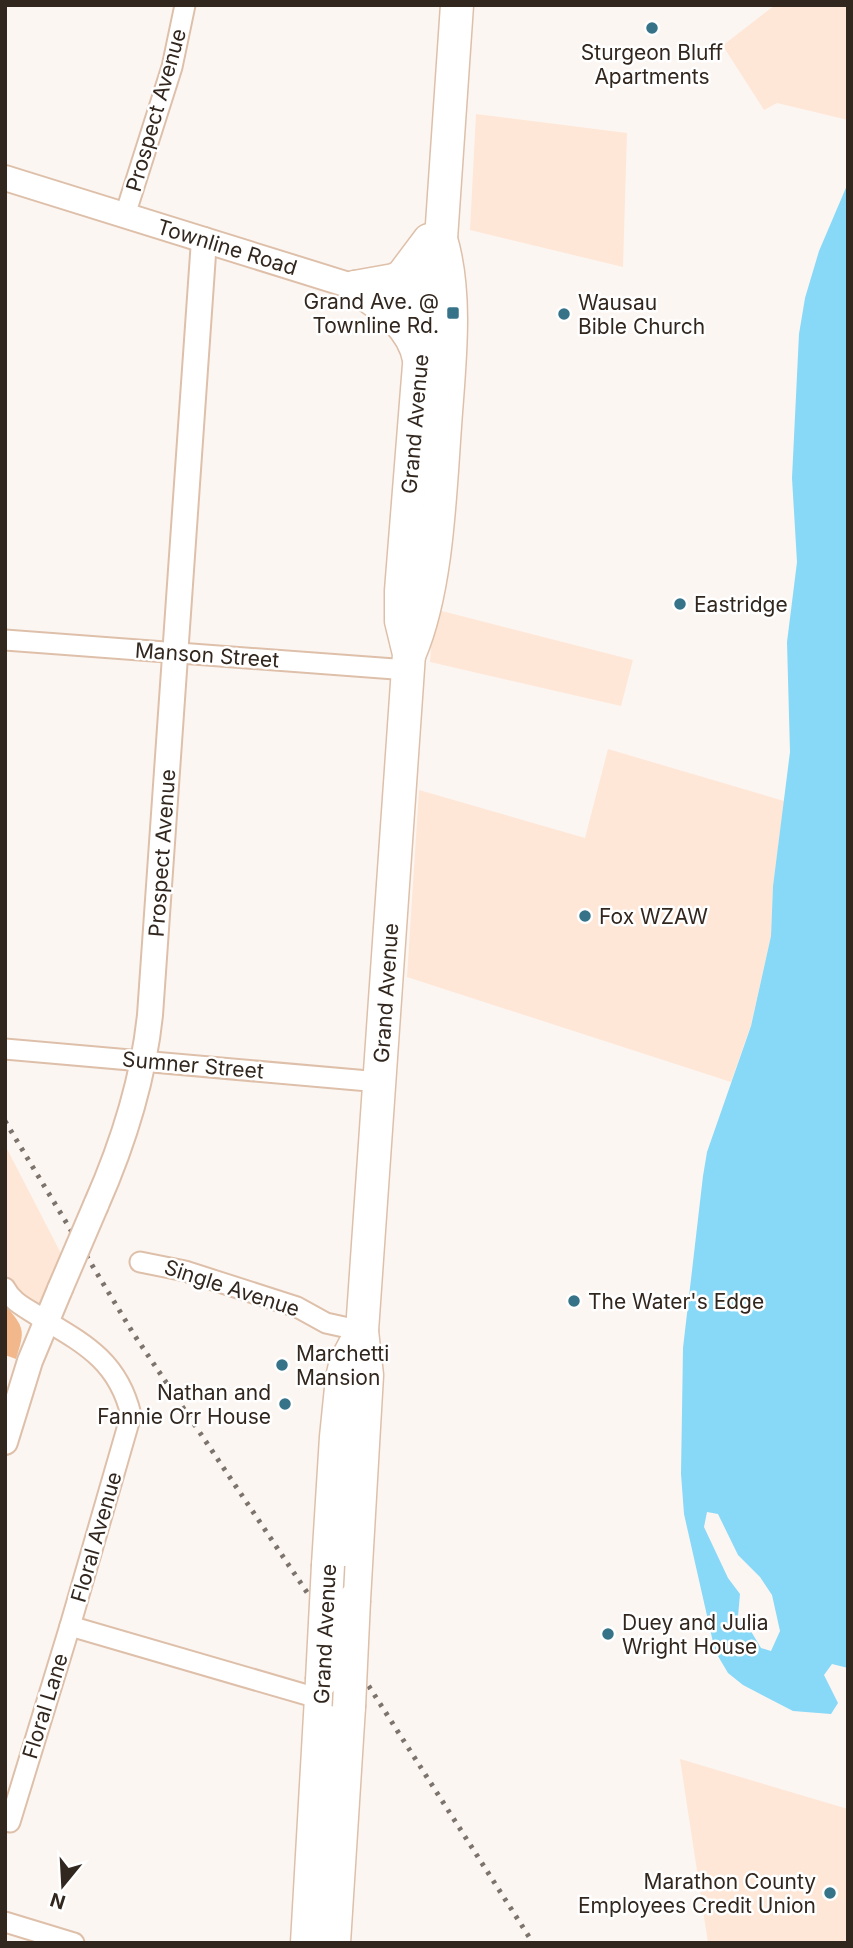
<svg xmlns="http://www.w3.org/2000/svg" width="853" height="1948" font-family="Inter,sans-serif">
<rect width="100%" height="100%" fill="#fcf6f2"/>
<!-- built -->
<g fill="#fee7d7">
<polygon points="775,5 848,5 848,120 777,103 764,110 725,49 722,46"/>
<polygon points="476,114 627,133 623,267 470,230"/>
<polygon points="434,609 633,660 621,706 430,662"/>
<polygon points="608,749 784,801 773,886 771,936 751,1025 731,1082 407,977 419,790 585,838"/>
<polygon points="5,1145 69,1269 47,1321 5,1288"/>
<polygon points="680,1759 848,1809 848,1943 708,1943"/>
</g>
<!-- green -->
<path fill="#f2b88c" d="M5 1305C25 1328 25 1330 16 1359L5 1355Z"/>
<!-- water -->
<path fill="#88d8f7" fill-rule="evenodd" d="M848 183V1668L832 1664 824 1675 838 1703 831 1714 793 1711 743 1685 728 1673 715 1651 684 1514 681 1474 683 1348 703 1176 707 1152 751 1026 771 936 773 886 790 752 787 642 797 562 792 478 799 334 805 298 819 251ZM707 1512 718 1514 738 1555 760 1577 772 1595 780 1631 771 1651 761 1648 749 1628 738 1616 740 1594 728 1578 704 1527Z"/>
<g fill="none" stroke-linecap="round" stroke-linejoin="round">
<defs>
<g id="minor">
<polyline points="125,215 172,67 185,5"/>
<polyline points="5,640 408,670"/>
<polyline points="5,1049 380,1082"/>
<polyline points="140,1262 185,1271 297,1307 326,1323 362,1331"/>
<path d="M5 1288C12 1302 26 1308 38 1316 83 1343 118 1360 131 1415L70 1626 10 1822 5 1820"/>
<polyline points="70,1626 331,1702"/>
<polyline points="5,1922 74,1943"/>
</g>
<g id="tertiary">
<polyline points="5,178 355,287 440,310"/>
<path d="M96 1205C123 1144 143 1082 150 1015L204 240"/>
<polyline points="5,1442 30,1361 60,1289"/>
</g>
<g id="primary">
<polyline points="355,287 394,280 402,276 429,240"/>
<path d="M355 287C382 306 412 324 419 359"/>
<path d="M410 653C437 589 440 496 445 426 449 367 458 296 441 239L457 5"/>
<polyline points="328,1565 336,1437 342,1378 346,1361 362,1331"/>
<polyline points="354,1600 367,1375 362,1331 409,654 401,621 401,591 426,277 430,257 441,239"/>
<polyline points="307,1943 322,1680"/>
<polyline points="334,1943 349,1707"/>
</g>
</defs>
<!-- minor casing -->
<use href="#minor" stroke="#dec0aa" stroke-width="23"/>
<!-- tertiary casing -->
<use href="#tertiary" stroke="#dec0aa" stroke-width="28"/>
<!-- primary casing -->
<use href="#primary" stroke="#dec0aa" stroke-width="35"/>
<!-- minor -->
<use href="#minor" stroke="#fff" stroke-width="19"/>
<!-- tertiary -->
<use href="#tertiary" stroke="#fff" stroke-width="24"/>
<!-- primary -->
<use href="#primary" stroke="#fff" stroke-width="32"/>
<!-- rail -->
<polyline stroke="#7c736c" stroke-width="5" stroke-dasharray="3.5 7" stroke-linecap="butt" points="5,1121 133,1333 347,1652 533,1943"/>
<defs>
<polyline id="tertiary-bridge" points="60,1289 96,1205"/>
<g id="primary-bridge">
<polyline points="322,1680 328,1565"/>
<polyline points="349,1707 354,1600"/>
</g>
</defs>
<!-- tertiary-bridge casing -->
<use href="#tertiary-bridge" stroke="#dec0aa" stroke-width="28" stroke-linecap="butt"/>
<!-- primary-bridge casing -->
<use href="#primary-bridge" stroke="#dec0aa" stroke-width="35" stroke-linecap="butt"/>
<!-- tertiary-bridge -->
<use href="#tertiary-bridge" stroke="#fff" stroke-width="24"/>
<!-- primary-bridge -->
<use href="#primary-bridge" stroke="#fff" stroke-width="32"/>
</g>
<!-- markers -->
<g fill="#367389" stroke="#fff" stroke-width="2.5">
<circle cx="652" cy="28" r="7"/>
<rect x="446" y="306" width="14" height="14" rx="3.5"/>
<circle cx="564" cy="314" r="7"/>
<circle cx="680" cy="604" r="7"/>
<circle cx="585" cy="916" r="7"/>
<circle cx="574" cy="1301" r="7"/>
<circle cx="282" cy="1365" r="7"/>
<circle cx="285" cy="1404" r="7"/>
<circle cx="608" cy="1634" r="7"/>
<circle cx="830" cy="1893" r="7"/>
</g>
<g text-anchor="middle" dominant-baseline="central" stroke-width="5" stroke-linejoin="round" paint-order="stroke">
<!-- poi labels -->
<g font-size="21" fill="#32271e" stroke="#fff" text-anchor="start">
<text x="652" y="52" text-anchor="middle">Sturgeon Bluff<tspan x="652" dy="24">Apartments</tspan></text>
<text x="439" y="301" text-anchor="end">Grand Ave. @<tspan x="439" dy="24">Townline Rd.</tspan></text>
<text x="578" y="302">Wausau<tspan x="578" dy="24">Bible Church</tspan></text>
<text x="694" y="604">Eastridge</text>
<text x="599" y="916">Fox WZAW</text>
<text x="588" y="1301">The Water's Edge</text>
<text x="296" y="1353">Marchetti<tspan x="296" dy="24">Mansion</tspan></text>
<text x="271" y="1392" text-anchor="end">Nathan and<tspan x="271" dy="24">Fannie Orr House</tspan></text>
<text x="622" y="1622">Duey and Julia<tspan x="622" dy="24">Wright House</tspan></text>
<text x="816" y="1881" text-anchor="end">Marathon County<tspan x="816" dy="24">Employees Credit Union</tspan></text>
</g>
<!-- street labels -->
<g font-size="21" fill="#32271e" stroke="#fff">
<text transform="translate(156 110) rotate(-74)">Prospect Avenue</text>
<text transform="translate(227 247) rotate(17)">Townline Road</text>
<text transform="translate(415 424) rotate(-85)">Grand Avenue</text>
<text transform="translate(207 655) rotate(4)">Manson Street</text>
<text transform="translate(162 853) rotate(-86)">Prospect Avenue</text>
<text transform="translate(386 993) rotate(-86)">Grand Avenue</text>
<text transform="translate(193 1065) rotate(5)">Sumner Street</text>
<text transform="translate(232 1288) rotate(18)">Single Avenue</text>
<text transform="translate(96 1537) rotate(-74)">Floral Avenue</text>
<text transform="translate(325 1634) rotate(-87)">Grand Avenue</text>
<text transform="translate(45 1706) rotate(-73)">Floral Lane</text>
</g>
</g>
<!-- border -->
<rect width="853" height="1948" fill="none" stroke="#32271e" stroke-width="14"/>
<!-- north arrow -->
<g transform="translate(63 1885) rotate(198)" stroke="#ffffff" stroke-width="5" paint-order="stroke">
<path d="M0-5L12 26L0 18L-12 26Z" fill="#32271e"/>
<text y="-10" font-size="19" font-weight="bold" text-anchor="middle" fill="#32271e">N</text>
</g>
</svg>
